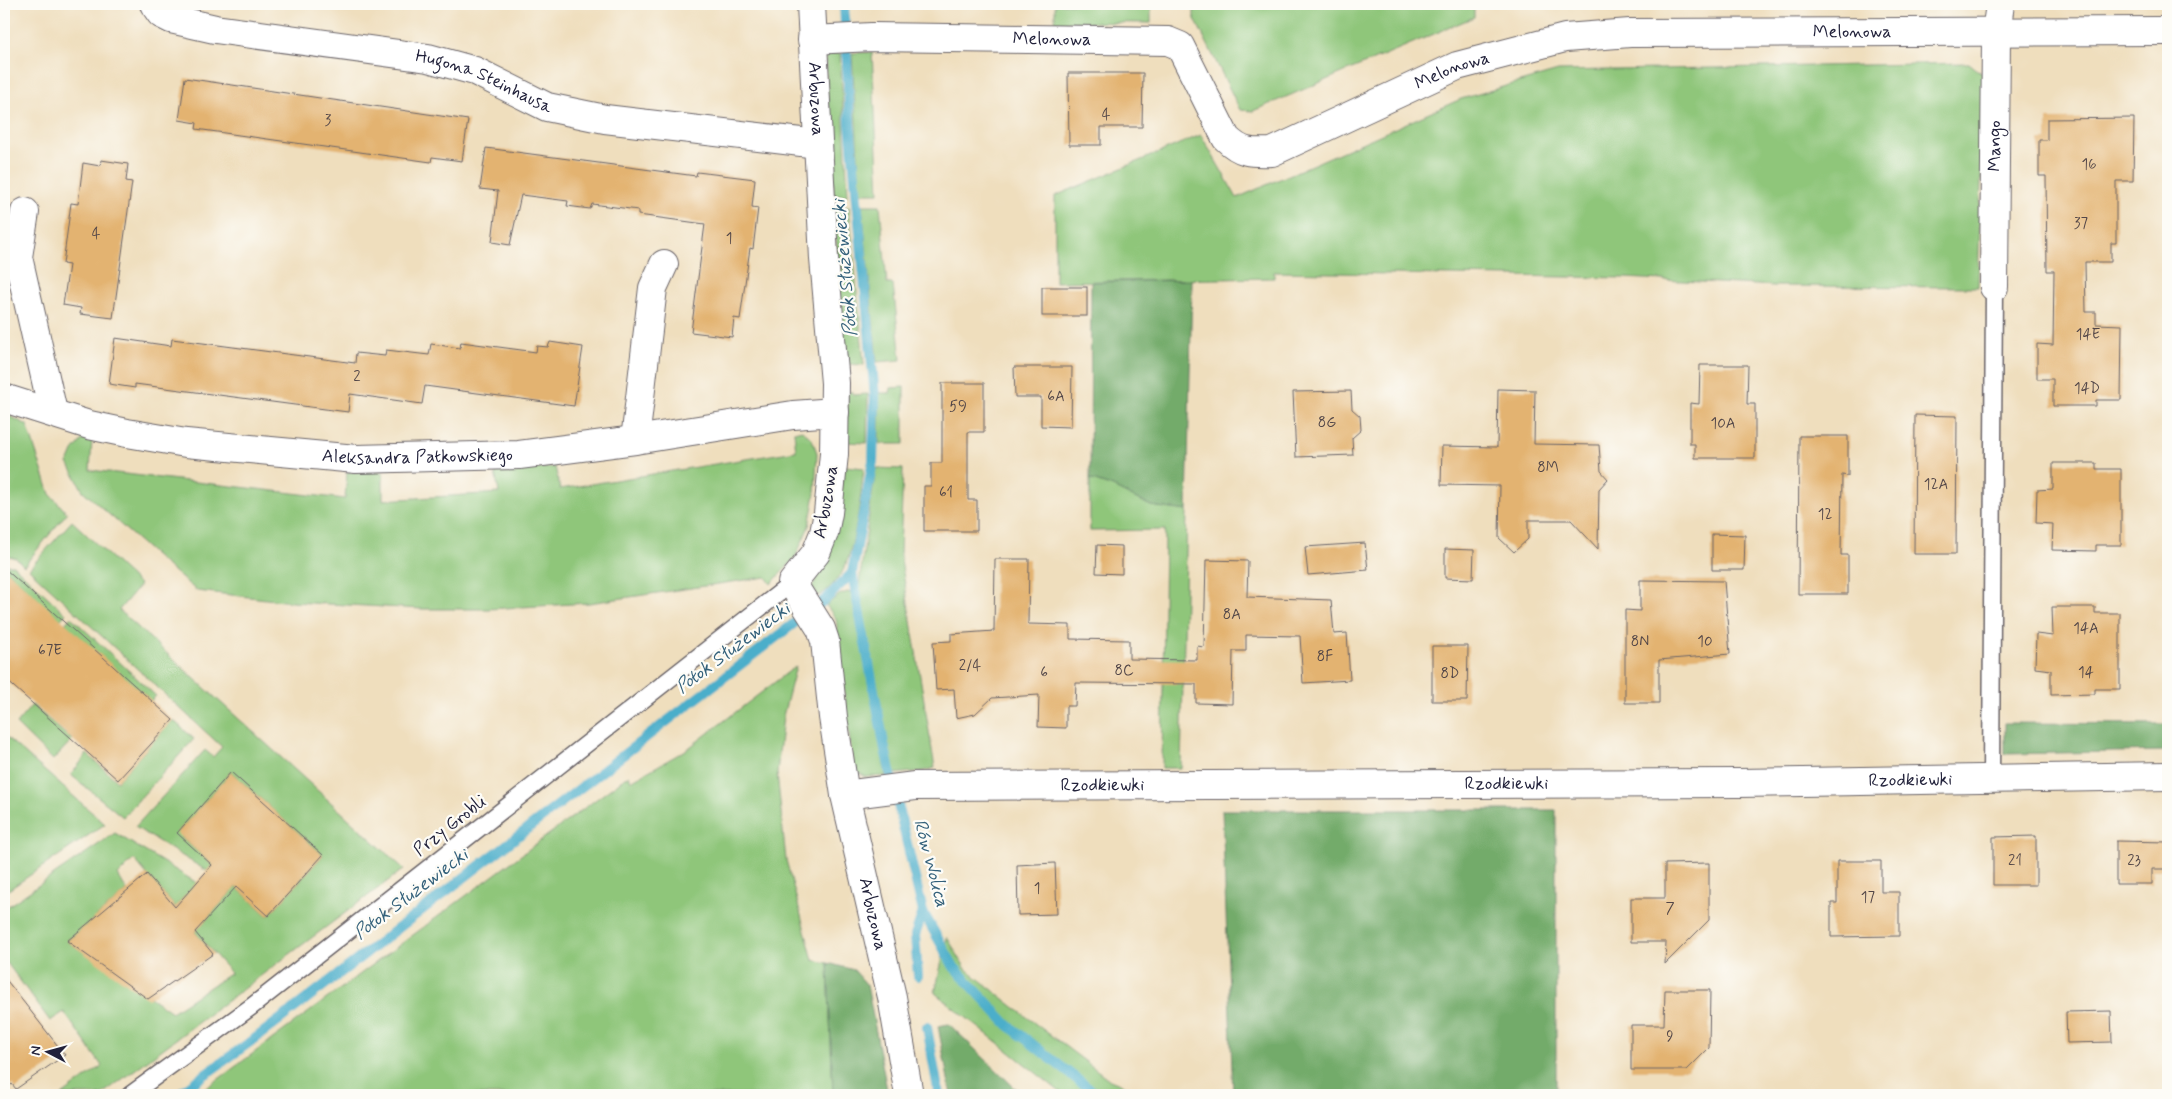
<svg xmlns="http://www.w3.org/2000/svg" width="2172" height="1099" font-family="Mynerve,sans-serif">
<rect width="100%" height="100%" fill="#fdfcf7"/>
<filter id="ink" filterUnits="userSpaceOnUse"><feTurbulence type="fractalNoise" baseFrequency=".02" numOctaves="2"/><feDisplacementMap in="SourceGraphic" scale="10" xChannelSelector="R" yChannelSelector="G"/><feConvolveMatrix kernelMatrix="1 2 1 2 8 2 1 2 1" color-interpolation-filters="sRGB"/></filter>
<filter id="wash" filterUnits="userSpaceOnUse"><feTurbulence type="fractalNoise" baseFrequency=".0096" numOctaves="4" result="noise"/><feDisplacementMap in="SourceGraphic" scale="20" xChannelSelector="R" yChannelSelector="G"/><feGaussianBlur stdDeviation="1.12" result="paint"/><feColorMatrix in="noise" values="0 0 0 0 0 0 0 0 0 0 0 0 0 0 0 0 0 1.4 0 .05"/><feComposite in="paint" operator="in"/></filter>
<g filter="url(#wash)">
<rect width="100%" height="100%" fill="#efdebd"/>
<!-- green -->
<g fill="#8fc67a" stroke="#58745a">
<polygon points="1055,4 1151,4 1151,23 1055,22"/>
<polygon points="1194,4 1474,4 1474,17 1253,111 1240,110 1194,17"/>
<polygon points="872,52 879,193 860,193 852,53"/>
<polygon points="840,53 848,195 834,195 825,54"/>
<polygon points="1969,63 1984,75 1978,287 1775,286 1625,278 1274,272 1274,278 1055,282 1055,196 1201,135 1237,198 1461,99 1558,71"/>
<polygon points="862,205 880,205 887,284 893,284 901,360 877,362"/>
<polygon points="849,206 864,365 845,364 844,359 834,207"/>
<polygon points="904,387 904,444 879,444 879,393 890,393 891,388"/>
<polygon points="852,391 853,395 868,394 867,443 845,442 848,393"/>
<polygon points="4,413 27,425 50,494 67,513 24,566 16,558 4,555"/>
<polygon points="802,430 812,439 817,453 815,494 809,526 795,558 771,584 766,577 589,603 488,609 422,609 292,602 197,591 161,561 83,491 68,463 73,451 83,439 92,440 90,470 345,499 347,472 383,472 383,500 499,493 495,472 555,467 560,489 796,451 794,432"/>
<path d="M845 466 864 468C861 494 855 552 841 574 835 583 828 590 819 596L812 587 824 563Z"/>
<polygon points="876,468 903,469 900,554 935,768 924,771 893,774 858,590"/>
<polygon points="1090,479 1113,487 1151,506 1187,511 1181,768 1162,768 1165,530 1090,531"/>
<polygon points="72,521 140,585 119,610 404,869 101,1095 62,1095 102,1066 64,1012 50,1021 4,959 4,909 115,833 197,883 175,907 134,859 118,875 127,891 67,941 172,1012 231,973 195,932 236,887 268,916 323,855 231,772 177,833 212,865 207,871 135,827 205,750 213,757 222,747 29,569"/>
<polygon points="4,565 13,565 66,614 60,620 4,568"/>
<polygon points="847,592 854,593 886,776 866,777 857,772 857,768 853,768 836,619 826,605 839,595"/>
<polygon points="71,617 156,696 151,701 65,624"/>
<polygon points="796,666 783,716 777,773 786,860 813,960 828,963 833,1095 197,1095 629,775 631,781 686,750"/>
<polygon points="32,705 72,740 53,760 16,724"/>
<polygon points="173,720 194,739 123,817 71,775 87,754 117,781"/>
<polygon points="4,735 105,824 4,893"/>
<polygon points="947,937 966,969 1037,1025 1110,1080 1147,1095 1064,1095 935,993"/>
</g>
<!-- forest -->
<g fill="#73ab6a" stroke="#4a6652">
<polygon points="1192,280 1187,511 1151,506 1113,487 1090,479 1091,282"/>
<polygon points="2005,723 2168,724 2168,751 2005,754"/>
<polygon points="1222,810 1556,810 1556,1095 1233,1095"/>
<polygon points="828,963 854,970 867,985 888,1095 833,1095"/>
<polygon points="949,1024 1014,1087 1024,1095 951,1095 938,1026"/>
</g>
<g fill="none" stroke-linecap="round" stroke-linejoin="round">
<!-- stream -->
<g stroke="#4baeca" stroke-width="10">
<polyline points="852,573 885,749 923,912 954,967 1008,1025 1097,1095"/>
<polyline points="918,976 915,935 923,912"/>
<polyline points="927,1027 939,1095"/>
<polyline points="177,1095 261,1034 827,598 852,573 873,461 875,397 850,123 844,4"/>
</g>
</g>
<g id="blocks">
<!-- building -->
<g fill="#e3b371">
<polygon points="1068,73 1143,73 1142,127 1101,127 1101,145 1069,145"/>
<polygon points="185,78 468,120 462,161 432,157 431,162 196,129 197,123 179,120"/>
<polygon points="2134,118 2133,181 2116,181 2116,243 2111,243 2111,262 2085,262 2086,312 2096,312 2096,324 2122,325 2121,400 2096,400 2096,406 2053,406 2053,379 2037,379 2037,344 2053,345 2054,271 2047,271 2046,176 2039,176 2039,140 2047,140 2047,119"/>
<polygon points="486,148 696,176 697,172 755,179 752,207 758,208 753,249 750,248 740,319 734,318 732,337 691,332 705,224 638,215 638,210 592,204 590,209 567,206 568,201 521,195 510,245 492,242 498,191 480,189"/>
<polygon points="101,160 128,164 126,181 132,182 113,318 80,314 81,308 63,305 69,265 63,264 71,203 78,204 83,163 100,166"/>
<rect x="1042" y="287" width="45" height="29"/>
<polygon points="115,338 171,346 172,339 355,363 356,353 385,356 386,350 429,355 431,344 460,348 461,342 536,352 537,346 548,347 550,342 583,347 574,406 425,386 422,404 350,394 348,412 135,384 135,388 109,384"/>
<polygon points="1700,365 1748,365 1747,404 1755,404 1755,458 1695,458 1695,444 1690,444 1690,403 1699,404"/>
<polygon points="1014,367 1072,367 1071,427 1041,426 1041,397 1015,397"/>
<polygon points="942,383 984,383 984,432 968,432 968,500 977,500 977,531 924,531 924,486 931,486 931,463 942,463"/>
<polygon points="1498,389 1535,390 1534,444 1599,445 1601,471 1608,479 1599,489 1598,549 1571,520 1528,520 1528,539 1514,552 1499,538 1500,486 1441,485 1442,446 1497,447"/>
<polygon points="1351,391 1352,409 1360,416 1361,430 1352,438 1353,455 1296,457 1293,392"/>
<polygon points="1915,415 1957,416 1956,554 1914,554"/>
<polygon points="1799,436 1848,436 1848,476 1842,475 1841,555 1848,555 1848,594 1798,594"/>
<polygon points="2053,463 2096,463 2096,469 2121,469 2121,545 2096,545 2096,551 2052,550 2053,524 2036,523 2037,490 2053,489"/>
<polygon points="1712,534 1745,535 1744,570 1712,570"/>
<polygon points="1365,543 1368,570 1308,575 1305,547"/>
<polygon points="1097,545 1122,546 1122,574 1096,573"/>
<polygon points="1445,549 1474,550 1473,579 1445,578"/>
<polygon points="995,559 1029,559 1028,624 1070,625 1070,639 1129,640 1129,659 1197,660 1197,646 1204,647 1206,560 1248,561 1247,597 1331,600 1334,634 1347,633 1350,680 1303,683 1300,636 1246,635 1246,651 1233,651 1232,704 1196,703 1196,684 1076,683 1075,706 1066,706 1066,728 1038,727 1039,695 992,698 975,714 956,718 954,689 936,690 933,642 951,641 951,634 994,631"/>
<polygon points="4,568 173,720 118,780 4,678"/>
<polygon points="1640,580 1724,581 1730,654 1659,660 1659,703 1625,703 1625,610 1640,611"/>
<polygon points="2052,607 2095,607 2095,613 2120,613 2120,689 2095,689 2095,694 2051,695 2051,670 2035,668 2036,634 2053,636"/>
<polygon points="1432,646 1468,646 1467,701 1432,701"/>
<polygon points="231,772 323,855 268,916 236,887 195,932 213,954 148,999 67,941 147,874 175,907 212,865 177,833"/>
<polygon points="2036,836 2036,885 1993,885 1993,837"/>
<polygon points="2116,841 2168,842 2168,869 2152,869 2152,884 2116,884"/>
<polygon points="1837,861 1881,861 1881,892 1899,892 1899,936 1831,937 1831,903 1837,903"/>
<polygon points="1055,863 1057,914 1018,915 1017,865"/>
<polygon points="1709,863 1709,920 1665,964 1666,942 1631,942 1631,898 1665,898 1665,864"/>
<polygon points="4,977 65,1055 16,1089 12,1084 4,1090"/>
<polygon points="1665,990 1710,990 1709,1048 1687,1070 1631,1070 1631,1025 1664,1025"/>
<polygon points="2111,1011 2112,1042 2067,1043 2066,1012"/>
</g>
</g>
</g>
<g filter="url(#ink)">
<use href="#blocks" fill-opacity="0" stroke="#6a6468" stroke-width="1"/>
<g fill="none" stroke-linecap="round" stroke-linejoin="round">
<defs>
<g id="lane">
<polyline points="1991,779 1994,287"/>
<polyline points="130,1095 251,1007 792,583"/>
</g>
<g id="street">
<path id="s1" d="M154 4 161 14 171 19 215 29 428 58 475 71 547 107 605 119 818 144"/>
<path id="s2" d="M811 4 824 259 835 383 834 454 828 513 824 533 816 553 792 583 821 629 825 641 833 717 845 795 892 997 909 1095"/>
<path id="s3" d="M812 40 872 37 1168 41 1180 46 1226 138C1241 153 1251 153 1272 152L1457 66 1565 38 1630 33 2168 31"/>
<polyline points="25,212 18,257 53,412"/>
<path id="s4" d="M1994 287 1996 33 2000 4"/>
<path id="s5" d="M4 398 89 425 127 433 186 443 356 459 519 455 635 440 793 415 835 412"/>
<polyline points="635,440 653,288 664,264"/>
<path id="s6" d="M845 795 915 786 1739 783 2168 776"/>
</g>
</defs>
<!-- lane casing -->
<use href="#lane" stroke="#6a6468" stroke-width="19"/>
<!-- street casing -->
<use href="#street" stroke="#6a6468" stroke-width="30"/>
<!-- lane -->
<use href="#lane" stroke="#fff" stroke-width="16"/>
<!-- street -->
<use href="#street" stroke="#fff" stroke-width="28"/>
</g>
</g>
<g text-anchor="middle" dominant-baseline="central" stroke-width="4.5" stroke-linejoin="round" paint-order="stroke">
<!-- number labels -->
<g font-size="15" fill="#524648">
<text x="1106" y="115">4</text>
<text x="328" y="121">3</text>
<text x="2089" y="165">16</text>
<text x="2081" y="224">37</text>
<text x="96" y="234">4</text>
<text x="729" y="239">1</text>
<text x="2088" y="335">14E</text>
<text x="357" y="377">2</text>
<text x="2087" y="389">14D</text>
<text x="1056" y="397">6A</text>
<text x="958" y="407">59</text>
<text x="1327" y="423">8G</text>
<text x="1723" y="424">10A</text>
<text x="1548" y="468">8M</text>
<text x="1936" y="485">12A</text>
<text x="946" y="493">61</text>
<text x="1825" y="515">12</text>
<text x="1232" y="615">8A</text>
<text x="2086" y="629">14A</text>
<text x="1640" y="642">8N</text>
<text x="1705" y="642">10</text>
<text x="50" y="651">67E</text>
<text x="1325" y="657">8F</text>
<text x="970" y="666">2/4</text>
<text x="1124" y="671">8C</text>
<text x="1044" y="673">6</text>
<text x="2086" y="673">14</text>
<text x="1450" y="674">8D</text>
<text x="2015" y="861">21</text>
<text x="2134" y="861">23</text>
<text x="1037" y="889">1</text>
<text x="1868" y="898">17</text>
<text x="1670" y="909">7</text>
<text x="1670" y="1037">9</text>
</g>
<!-- street labels -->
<g font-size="18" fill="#22223b" stroke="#fdfcf7">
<text stroke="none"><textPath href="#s3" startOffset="1125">Melonowa</textPath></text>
<text stroke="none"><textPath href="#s3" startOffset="240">Melonowa</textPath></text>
<text stroke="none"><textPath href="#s3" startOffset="720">Melonowa</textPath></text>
<text stroke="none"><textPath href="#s1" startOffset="344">Hugona Steinhausa</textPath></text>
<text stroke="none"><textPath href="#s2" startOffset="95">Arbuzowa</textPath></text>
<text stroke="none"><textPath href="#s4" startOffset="141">Mango</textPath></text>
<text stroke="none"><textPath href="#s5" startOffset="420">Aleksandra Patkowskiego</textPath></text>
<text transform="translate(826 502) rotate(-80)">Arbuzowa</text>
<text stroke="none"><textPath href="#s6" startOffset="1066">Rzodkiewki</textPath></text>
<text stroke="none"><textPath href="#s6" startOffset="662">Rzodkiewki</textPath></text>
<text stroke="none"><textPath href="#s6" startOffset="258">Rzodkiewki</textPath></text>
<text transform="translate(450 826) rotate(-38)">Przy Grobli</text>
<text stroke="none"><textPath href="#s2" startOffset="935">Arbuzowa</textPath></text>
</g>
<!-- water labels -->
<g font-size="19" font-style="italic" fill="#34617b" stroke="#fdfcf7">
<text transform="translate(845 268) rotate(-95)">Potok Służewiecki</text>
<text transform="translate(733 648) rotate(-37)">Potok Służewiecki</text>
<text transform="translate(931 863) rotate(75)">Rów Wolica</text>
<text transform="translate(411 894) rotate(-37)">Potok Służewiecki</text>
</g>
</g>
<!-- margin -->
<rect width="2172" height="1099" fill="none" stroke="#fdfcf7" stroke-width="20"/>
<!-- north arrow -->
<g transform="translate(48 1052) rotate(276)" stroke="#fdfcf7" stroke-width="4" paint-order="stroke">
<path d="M0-4L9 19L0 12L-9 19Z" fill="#22223b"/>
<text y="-8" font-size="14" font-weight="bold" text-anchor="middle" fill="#22223b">N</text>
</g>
</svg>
